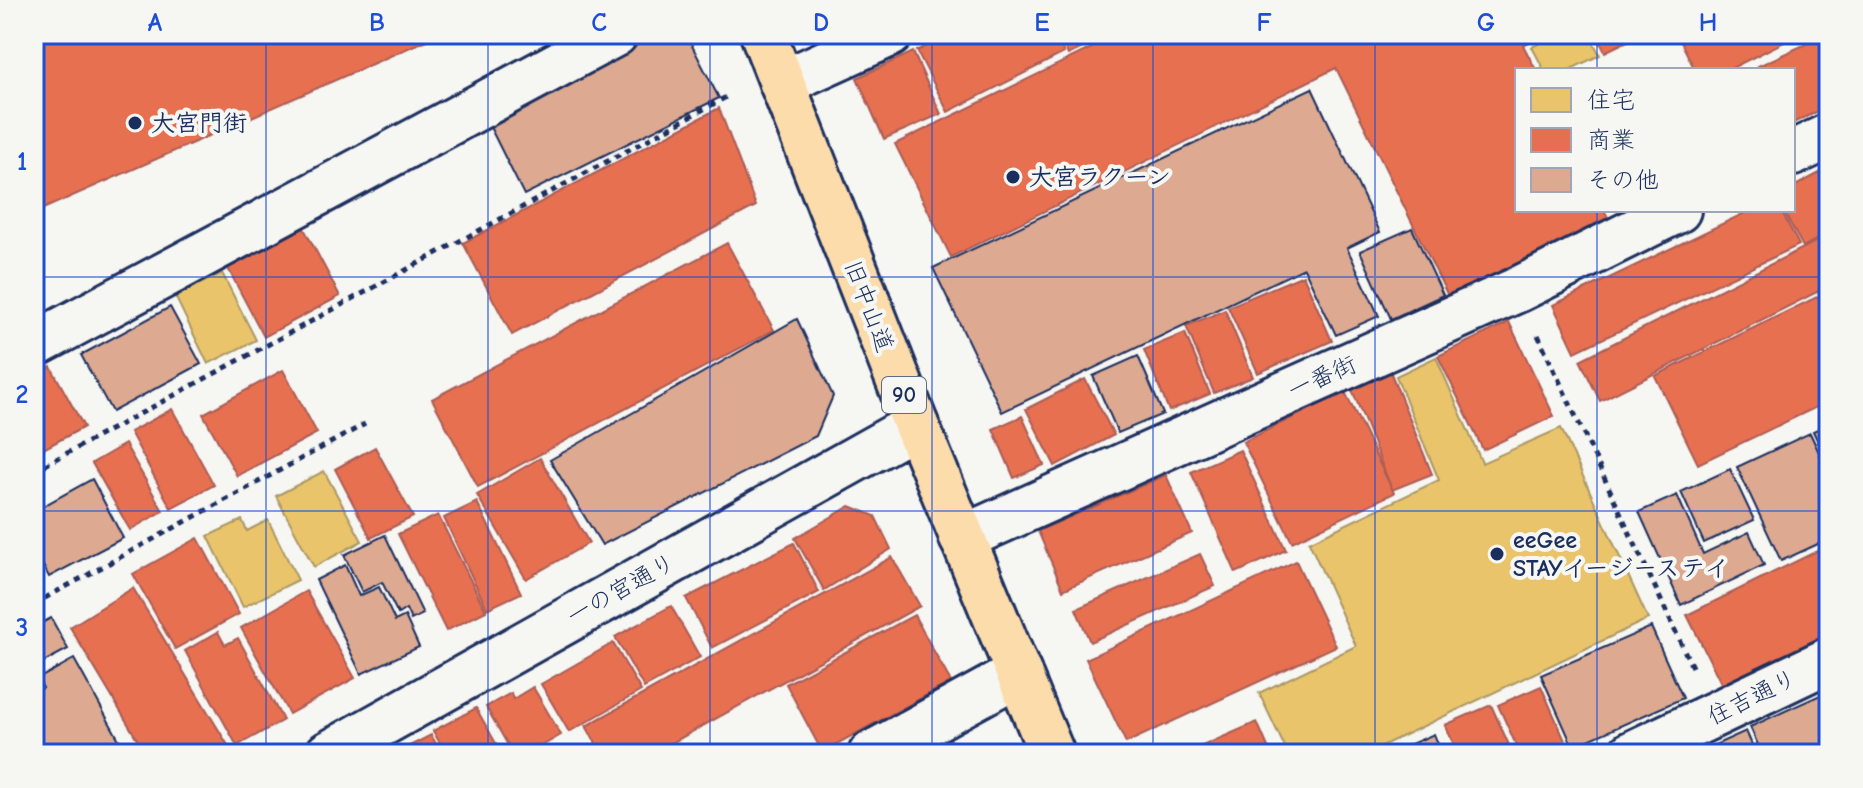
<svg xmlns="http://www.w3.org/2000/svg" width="1863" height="788" font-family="'Comic Neue','Klee One',sans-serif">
<rect width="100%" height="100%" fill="#f6f6f2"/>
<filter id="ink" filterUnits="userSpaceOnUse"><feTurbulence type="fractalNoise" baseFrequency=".0125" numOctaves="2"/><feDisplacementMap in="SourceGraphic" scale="16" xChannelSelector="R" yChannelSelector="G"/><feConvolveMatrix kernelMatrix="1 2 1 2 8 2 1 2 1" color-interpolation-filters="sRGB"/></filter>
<g filter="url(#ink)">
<!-- homes -->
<g fill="#e9c46a" stroke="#ab9766" stroke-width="2">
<polygon points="1558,34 1589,34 1600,55 1569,70 1544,70 1532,47"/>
<polygon points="222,273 256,340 208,364 175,296"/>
<polygon points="1436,357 1482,463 1561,428 1648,619 1365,754 1288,754 1259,693 1356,646 1309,542 1439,480 1396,376"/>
<polygon points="324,471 362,541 314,567 276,496"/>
<polygon points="242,520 247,531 268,520 298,580 243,607 208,536"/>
</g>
<!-- shops -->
<g fill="#e76f51" stroke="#aa5c55" stroke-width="2">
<polygon points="34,34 440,34 34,213"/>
<polygon points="950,34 1055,34 1064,53 948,112 917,51"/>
<polygon points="1058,34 1112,34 1068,55"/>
<polygon points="1120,34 1546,34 1523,45 1536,70 1517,70 1517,210 1604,210 1609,219 1449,298 1336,68 951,257 895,144"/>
<polygon points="1596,34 1642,34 1605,52"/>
<polygon points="1697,34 1800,34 1728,70 1695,70 1681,42"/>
<polygon points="1828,34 1829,106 1793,123 1793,70 1760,70 1758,66"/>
<polygon points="913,52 941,114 884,139 857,78"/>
<polygon points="719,108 756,206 512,335 463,243"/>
<polygon points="1829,168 1829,233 1803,247 1783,210 1793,210 1793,187"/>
<polygon points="1751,210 1781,210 1799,245 1575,352 1553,305"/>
<polygon points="300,221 340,296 264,337 224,261"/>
<polygon points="1829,235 1829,286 1600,401 1580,360"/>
<polygon points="727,243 774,330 478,487 432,399"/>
<polygon points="1303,275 1332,341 1258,373 1228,307"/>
<polygon points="1829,291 1829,401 1698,464 1655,376"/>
<polygon points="1225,310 1253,377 1214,393 1186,326"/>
<polygon points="1509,322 1554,416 1483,450 1438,356"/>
<polygon points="1185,333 1210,394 1169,411 1144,350"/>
<polygon points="51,367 84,427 34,454 34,377"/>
<polygon points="283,370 317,433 237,476 203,414"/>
<polygon points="1390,371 1432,474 1392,490 1351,387"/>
<polygon points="1085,379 1114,435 1055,466 1026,409"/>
<polygon points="1345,392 1394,493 1292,542 1243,442"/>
<polygon points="172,409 214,485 171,508 130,432"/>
<polygon points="1022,416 1044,465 1014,478 993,429"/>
<polygon points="125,444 163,511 130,530 92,463"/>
<polygon points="375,447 413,517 371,538 335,469"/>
<polygon points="1240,450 1286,550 1236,573 1191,472"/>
<polygon points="540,458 589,543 526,579 477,495"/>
<polygon points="1166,475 1192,533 1063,590 1038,531"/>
<polygon points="477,502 521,593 487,609 444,518"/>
<polygon points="850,506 875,516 891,549 824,590 795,538"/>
<polygon points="438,515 486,611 446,631 398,534"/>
<polygon points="198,538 239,614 175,649 133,574"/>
<polygon points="794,543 819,592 712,648 686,598"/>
<polygon points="1829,545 1829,633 1722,685 1687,615"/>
<polygon points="1200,554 1215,586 1090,642 1076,609"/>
<polygon points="892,557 920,606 652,754 602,754 586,726"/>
<polygon points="1296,561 1336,646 1126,743 1086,659"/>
<polygon points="133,588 229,747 217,754 146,754 70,627"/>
<polygon points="306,591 355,678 289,714 241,628"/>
<polygon points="671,606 700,657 644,688 615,637"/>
<polygon points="914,615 951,682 822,752 786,684"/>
<polygon points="218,632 225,645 238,638 283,720 237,746 185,651"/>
<polygon points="613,643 641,691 569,732 541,684"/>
<polygon points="1541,686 1570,752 1566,754 1520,754 1498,705"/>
<polygon points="533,687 561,735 528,754 513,754 486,707 511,693 513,699"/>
<polygon points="1491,705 1513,754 1458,754 1445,725"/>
<polygon points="476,708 502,754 446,754 433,731"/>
<polygon points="1257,722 1271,754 1184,754"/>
<polygon points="943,726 959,754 894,754"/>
<polygon points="431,735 442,754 394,754"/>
</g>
<!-- building -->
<g fill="#dda991" stroke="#1b2f5e" stroke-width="2">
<polygon points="658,34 686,34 719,98 524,195 486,119"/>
<polygon points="1312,88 1380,232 1347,248 1379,316 1336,335 1304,268 1002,412 933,268"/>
<polygon points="1412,228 1443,295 1391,319 1360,251"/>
<polygon points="170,307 201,364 112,412 81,355"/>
<polygon points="797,319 833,396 816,436 602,545 550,460"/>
<polygon points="1138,356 1163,414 1118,433 1093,376"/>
<polygon points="1829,424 1829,466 1813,431"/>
<polygon points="1810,433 1829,474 1829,539 1781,561 1737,467"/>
<polygon points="1730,469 1754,520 1704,543 1681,492"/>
<polygon points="92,479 123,538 49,577 34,549 34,511"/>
<polygon points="1677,495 1703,554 1749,532 1764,565 1681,605 1639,512"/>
<polygon points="385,535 423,614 411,620 406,609 398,614 382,582 362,592 344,555"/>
<polygon points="345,565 359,596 379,587 395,621 405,616 419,647 361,674 316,580"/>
<polygon points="51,618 68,649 40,664 34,652 34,627"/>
<polygon points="1651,627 1683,698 1573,747 1541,675"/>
<polygon points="74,659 127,754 34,754 34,693 43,688 38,679"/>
<polygon points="1829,691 1829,754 1762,754 1750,727"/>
<polygon points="1746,731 1756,754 1709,754 1706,749"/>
<polygon points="1434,734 1442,754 1388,754"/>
</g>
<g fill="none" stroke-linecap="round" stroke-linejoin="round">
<defs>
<g id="minor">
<polyline points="782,83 890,34"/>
<polyline points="1793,153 1829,136"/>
<polyline points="34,345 615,34"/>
<polyline points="962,538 1517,290 1678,210"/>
<polyline points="328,754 916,425"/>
<polyline points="871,754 1019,673"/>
<polyline points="1631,754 1829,660"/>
</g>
<polyline id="major" points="763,34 916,425 1052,754"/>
</defs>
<!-- minor casing -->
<use href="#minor" stroke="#1b2f5e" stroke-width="50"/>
<!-- major casing -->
<use href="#major" stroke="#1b2f5e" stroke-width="50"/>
<!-- path -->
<g stroke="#1b2f5e" stroke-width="5" stroke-dasharray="6 6" stroke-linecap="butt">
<polyline points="1538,335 1692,667"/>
<polyline points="34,471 730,95"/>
<polyline points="34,604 365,424"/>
</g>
<!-- minor -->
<use href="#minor" stroke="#f6f6f2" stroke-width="44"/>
<!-- major -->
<use href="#major" stroke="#fddcac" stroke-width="44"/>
</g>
</g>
<!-- grid -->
<path fill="none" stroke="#1d4ed8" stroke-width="2" stroke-opacity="0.55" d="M266 34V754M488 34V754M710 34V754M932 34V754M1153 34V754M1375 34V754M1597 34V70M1597 210V754M34 277H1829M34 511H1829"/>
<!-- markers -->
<g fill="#1b2f5e" stroke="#f6f6f2" stroke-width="3">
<circle cx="135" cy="123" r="8"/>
<circle cx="1013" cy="177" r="8"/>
<circle cx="1497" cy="554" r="8"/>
</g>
<g text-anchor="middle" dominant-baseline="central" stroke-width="8" stroke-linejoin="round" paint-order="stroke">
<!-- shield labels -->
<rect fill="#f6f6f2" stroke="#5d6b8a" stroke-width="2" x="882" y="377" width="44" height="36" rx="6"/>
<g font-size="22" font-weight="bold" fill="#1b2f5e">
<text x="904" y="395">90</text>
</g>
<!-- poi labels -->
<g font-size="24" font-weight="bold" fill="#1b2f5e" stroke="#f6f6f2" text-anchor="start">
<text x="151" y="123">大宮門街</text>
<text x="1029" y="177">大宮ラクーン</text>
<text x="1513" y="540">eeGee<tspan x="1513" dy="28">STAYイージーステイ</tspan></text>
</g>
<!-- street labels -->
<g font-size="24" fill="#1b2f5e" stroke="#f6f6f2">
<text transform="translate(869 306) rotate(69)">旧中山道</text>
<text transform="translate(1322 377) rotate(-24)">一番街</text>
<text transform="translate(621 589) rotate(-29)">一の宮通り</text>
<text transform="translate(1752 697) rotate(-26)">住吉通り</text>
</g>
</g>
<!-- margin -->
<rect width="1863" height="788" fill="none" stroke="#f6f6f2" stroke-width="88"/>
<!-- legend -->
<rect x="1515" y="68" width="280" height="144" fill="#f6f6f2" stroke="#9ea6b7" stroke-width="2"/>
<rect x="1531" y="88" width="40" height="24" fill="#e9c46a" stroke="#9ea6b7" stroke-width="2"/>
<text x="1587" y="108" font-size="24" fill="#1b2f5e">住宅</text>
<rect x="1531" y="128" width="40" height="24" fill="#e76f51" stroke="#9ea6b7" stroke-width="2"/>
<text x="1587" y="148" font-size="24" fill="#1b2f5e">商業</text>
<rect x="1531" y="168" width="40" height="24" fill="#dda991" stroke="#9ea6b7" stroke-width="2"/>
<text x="1587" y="188" font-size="24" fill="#1b2f5e">その他</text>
<rect x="44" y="44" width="1775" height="700" fill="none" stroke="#1d4ed8" stroke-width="3"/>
<g font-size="26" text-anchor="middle" font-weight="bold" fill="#1d4ed8">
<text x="155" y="31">A</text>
<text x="377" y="31">B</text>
<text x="599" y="31">C</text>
<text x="821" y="31">D</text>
<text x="1042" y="31">E</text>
<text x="1264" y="31">F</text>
<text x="1486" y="31">G</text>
<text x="1708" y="31">H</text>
<text x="22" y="170">1</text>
<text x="22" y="403">2</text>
<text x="22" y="636">3</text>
</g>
</svg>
